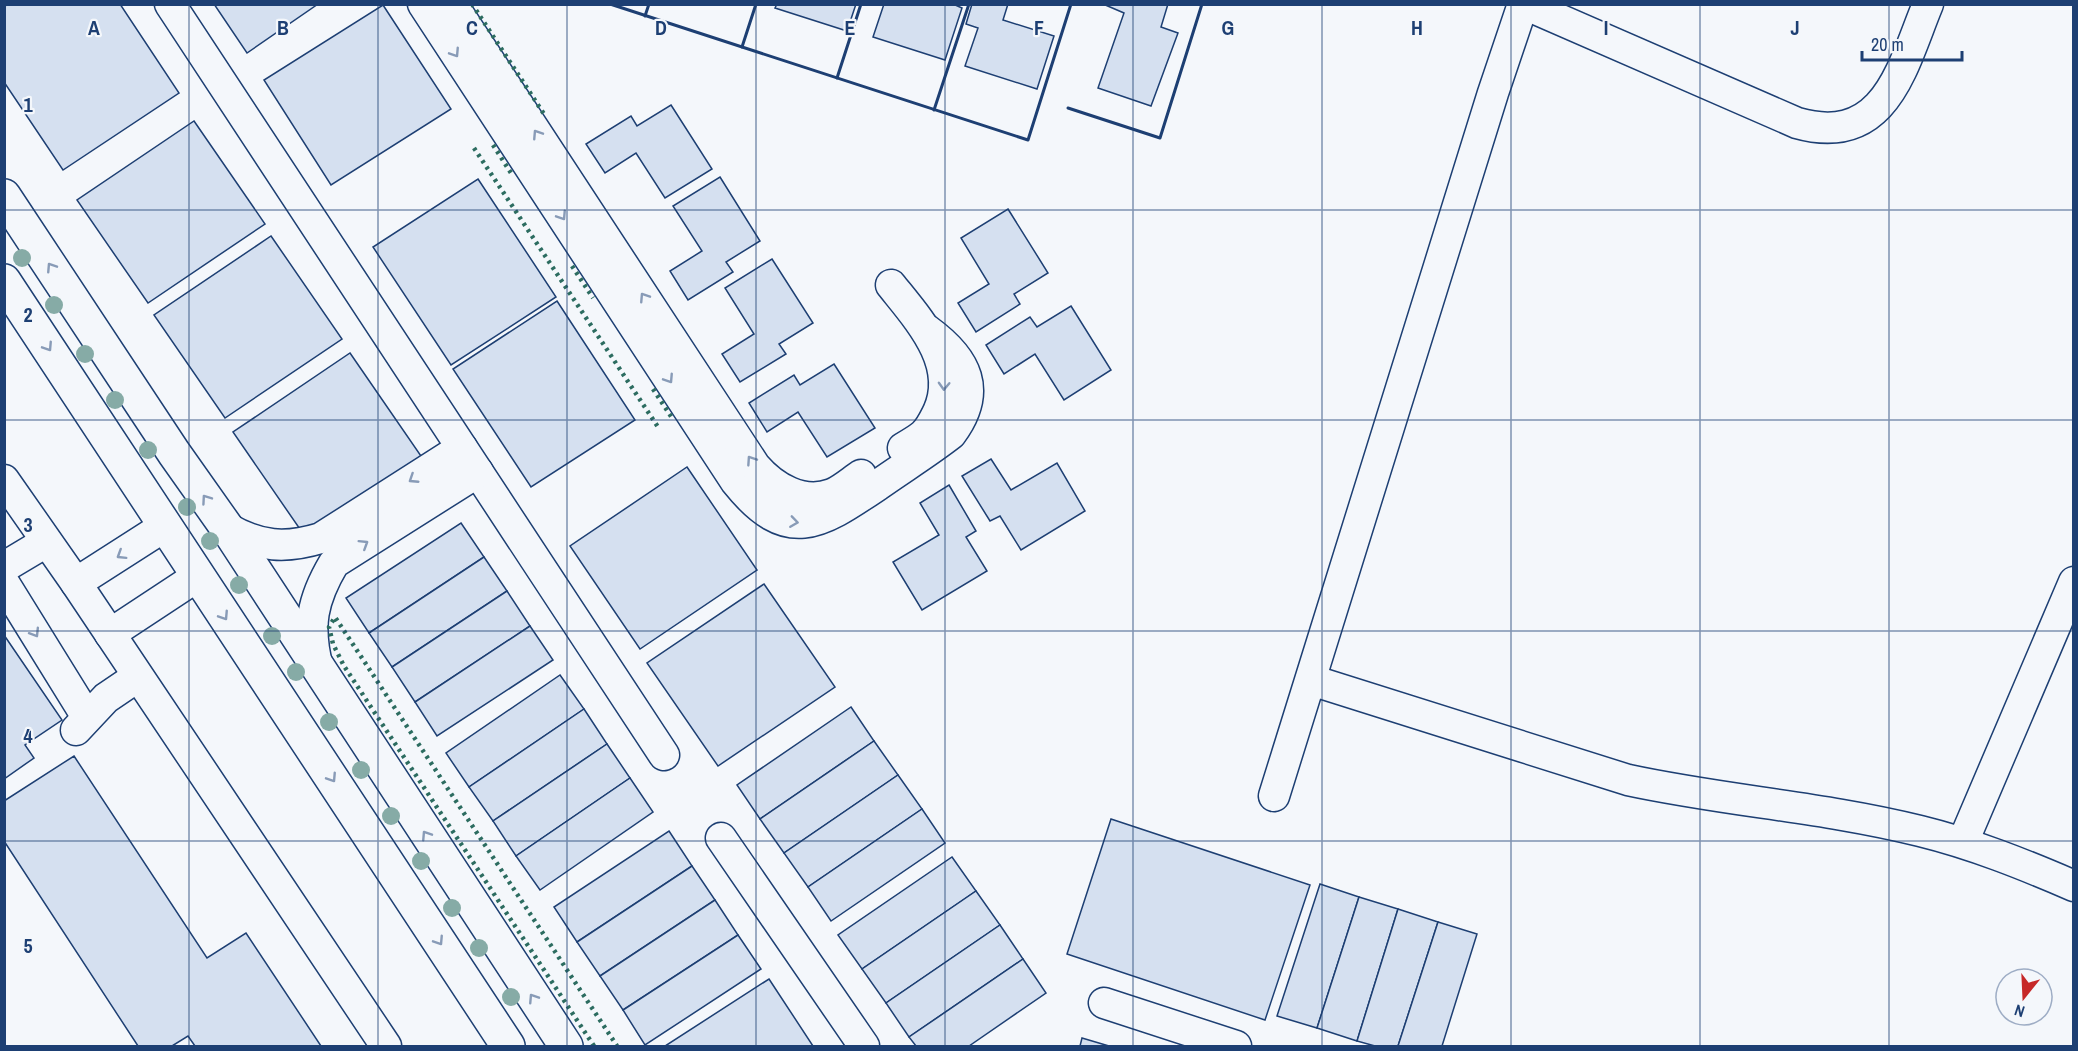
<svg xmlns="http://www.w3.org/2000/svg" width="2078" height="1051" font-family="'Archivo Narrow',sans-serif">
<rect width="100%" height="100%" fill="#f4f7fb"/>
<!-- building -->
<g fill="#d5e0f0" stroke="#1d3f73" stroke-width="1.5">
<polygon points="8,4 120,4 179,93 63,170 4,82 4,7"/>
<polygon points="214,4 318,4 247,53"/>
<polygon points="777,4 856,4 847,31 775,8"/>
<polygon points="884,4 953,4 962,8 945,60 873,37"/>
<polygon points="972,4 1008,4 1003,20 1054,36 1037,89 965,66 978,28 966,24"/>
<polygon points="1103,4 1168,4 1161,27 1178,33 1151,106 1098,88 1124,13"/>
<polygon points="383,5 451,109 331,185 264,80"/>
<polygon points="671,105 712,169 665,198 636,153 605,173 586,144 631,116 637,126"/>
<polygon points="194,121 265,224 148,303 77,200"/>
<polygon points="720,177 760,241 726,262 733,272 688,300 670,271 702,251 673,206"/>
<polygon points="478,179 556,297 451,365 373,247"/>
<polygon points="1008,209 1048,273 1014,294 1020,304 976,332 958,303 989,284 961,238"/>
<polygon points="271,236 342,339 225,418 154,315"/>
<polygon points="772,259 813,323 779,344 786,354 740,382 722,354 754,334 725,288"/>
<polygon points="557,301 635,420 531,487 453,369"/>
<polygon points="1071,306 1111,370 1064,400 1035,354 1004,374 986,345 1030,317 1037,327"/>
<polygon points="350,353 421,456 304,535 233,432"/>
<polygon points="834,364 875,428 827,457 798,412 767,432 749,403 794,375 800,385"/>
<polygon points="991,459 1011,490 1057,463 1085,511 1021,550 1000,516 990,521 962,476"/>
<polygon points="687,467 757,570 640,649 570,546"/>
<polygon points="949,485 976,531 966,537 987,571 922,610 893,562 939,535 920,503"/>
<polygon points="461,523 484,557 369,633 346,598"/>
<polygon points="484,557 507,591 392,667 369,633"/>
<polygon points="764,584 835,687 718,766 647,663"/>
<polygon points="507,591 530,626 415,702 392,667"/>
<polygon points="530,626 553,660 437,736 415,702"/>
<polygon points="4,635 62,720 25,745 34,758 4,779"/>
<polygon points="560,675 584,709 469,787 446,753"/>
<polygon points="851,707 874,741 760,819 737,785"/>
<polygon points="584,709 607,744 493,821 469,787"/>
<polygon points="874,741 898,775 784,853 760,819"/>
<polygon points="607,744 630,778 516,856 493,821"/>
<polygon points="74,756 207,958 246,933 321,1046 195,1046 188,1036 172,1046 138,1046 4,841 4,801"/>
<polygon points="898,775 922,809 808,887 784,853"/>
<polygon points="630,778 653,812 540,890 516,856"/>
<polygon points="922,809 945,843 831,921 808,887"/>
<polygon points="1111,819 1310,885 1265,1020 1067,954"/>
<polygon points="669,831 692,866 577,942 554,907"/>
<polygon points="952,857 976,891 862,969 838,935"/>
<polygon points="692,866 715,900 600,976 577,942"/>
<polygon points="1320,884 1359,897 1317,1028 1277,1016"/>
<polygon points="976,891 1000,925 886,1003 862,969"/>
<polygon points="1359,897 1398,909 1357,1041 1317,1028"/>
<polygon points="715,900 738,935 623,1010 600,976"/>
<polygon points="1398,909 1438,922 1398,1046 1375,1046 1357,1041"/>
<polygon points="1438,922 1477,934 1442,1046 1398,1046"/>
<polygon points="1000,925 1023,959 909,1037 886,1003"/>
<polygon points="738,935 761,969 645,1045 623,1010"/>
<polygon points="1023,959 1046,993 969,1046 916,1046 909,1037"/>
<polygon points="769,979 813,1046 665,1046"/>
<polygon points="1082,1038 1109,1046 1080,1046"/>
</g>
<g fill="none" stroke-linecap="round" stroke-linejoin="round">
<defs>
<g id="street">
<polyline points="170,4 664,755"/>
<path d="M423 4 736 482C788 547 820 524 878 485 902 468 928 452 951 434 983 391 967 359 927 330"/>
<path d="M452 4 755 466C774 488 803 505 832 494 842 490 852 481 861 475"/>
<path d="M1524 4 1797 123C1886 148 1902 67 1928 4"/>
<path d="M891 285C919 320 960 364 938 412 934 420 930 429 923 435 917 440 910 444 903 448"/>
<polyline points="4,480 76,583 386,1046"/>
<path d="M227 528C260 547 285 549 321 538L462 448"/>
<polyline points="4,567 46,542"/>
<polyline points="4,583 87,717"/>
<polyline points="76,583 165,526"/>
<polyline points="110,634 198,576"/>
<path d="M318 668C307 626 312 600 334 563L478 472"/>
<path d="M1311 680 1628 780C1725 801 1824 807 1920 831 1973 844 2023 864 2074 886"/>
<polyline points="76,730 106,698 137,677"/>
<polyline points="1274,796 1493,93 1523,4"/>
<polyline points="721,838 864,1046"/>
<polyline points="1963,842 2074,582"/>
<polyline points="1104,1003 1236,1046"/>
</g>
<g id="secondary">
<polyline points="4,196 174,453 227,528 566,1046"/>
<polyline points="4,281 508,1046"/>
</g>
</defs>
<!-- street casing -->
<use href="#street" stroke="#1d3f73" stroke-width="33"/>
<!-- secondary casing -->
<use href="#secondary" stroke="#1d3f73" stroke-width="36"/>
<!-- street -->
<use href="#street" stroke="#f4f7fb" stroke-width="30"/>
<!-- secondary -->
<use href="#secondary" stroke="#f4f7fb" stroke-width="33"/>
<!-- hedge -->
<g stroke="#2c6c60" stroke-width="4.5" stroke-dasharray="3 4.5" stroke-linecap="butt">
<polyline points="472,4 544,114"/>
<polyline points="493,145 511,173"/>
<polyline points="474,148 658,427"/>
<polyline points="572,266 593,298"/>
<polyline points="653,389 672,418"/>
<polyline points="594,1046 344,666 333,644 329,627 335,617 617,1046"/>
</g>
<!-- wall -->
<g stroke="#1d3f73" stroke-width="3">
<polyline points="610,4 1028,140 1071,4"/>
<polyline points="645,16 649,4"/>
<polyline points="742,47 756,4"/>
<polyline points="837,78 861,4"/>
<polyline points="1068,108 1160,138 1202,4"/>
<polyline points="934,110 969,4"/>
</g>
</g>
<!-- trees -->
<g fill="#86aba6">
<circle cx="22" cy="258" r="9"/>
<circle cx="54" cy="305" r="9"/>
<circle cx="85" cy="354" r="9"/>
<circle cx="115" cy="400" r="9"/>
<circle cx="148" cy="450" r="9"/>
<circle cx="187" cy="507" r="9"/>
<circle cx="210" cy="541" r="9"/>
<circle cx="239" cy="585" r="9"/>
<circle cx="272" cy="636" r="9"/>
<circle cx="296" cy="672" r="9"/>
<circle cx="329" cy="722" r="9"/>
<circle cx="361" cy="770" r="9"/>
<circle cx="391" cy="816" r="9"/>
<circle cx="421" cy="861" r="9"/>
<circle cx="452" cy="908" r="9"/>
<circle cx="479" cy="948" r="9"/>
<circle cx="511" cy="997" r="9"/>
</g>
<!-- one-way arrows -->
<defs><path id="oneway-chevron" d="M-2-3.5L2.5 0L-2 3.5" fill="none" stroke-width="1.6" stroke-linecap="round" stroke-linejoin="round" transform="scale(1.5)"/></defs>
<g stroke="#889bb7">
<use href="#oneway-chevron" transform="translate(455 53) rotate(57)"/>
<use href="#oneway-chevron" transform="translate(537 134) rotate(-123)"/>
<use href="#oneway-chevron" transform="translate(562 216) rotate(57)"/>
<use href="#oneway-chevron" transform="translate(51 267) rotate(-123)"/>
<use href="#oneway-chevron" transform="translate(644 297) rotate(-123)"/>
<use href="#oneway-chevron" transform="translate(48 347) rotate(57)"/>
<use href="#oneway-chevron" transform="translate(669 379) rotate(57)"/>
<use href="#oneway-chevron" transform="translate(944 386) rotate(92)"/>
<use href="#oneway-chevron" transform="translate(751 460) rotate(-124)"/>
<use href="#oneway-chevron" transform="translate(413 479) rotate(147)"/>
<use href="#oneway-chevron" transform="translate(206 499) rotate(-125)"/>
<use href="#oneway-chevron" transform="translate(794 522) rotate(8)"/>
<use href="#oneway-chevron" transform="translate(364 544) rotate(-32)"/>
<use href="#oneway-chevron" transform="translate(121 555) rotate(148)"/>
<use href="#oneway-chevron" transform="translate(224 616) rotate(57)"/>
<use href="#oneway-chevron" transform="translate(35 633) rotate(58)"/>
<use href="#oneway-chevron" transform="translate(332 778) rotate(57)"/>
<use href="#oneway-chevron" transform="translate(426 835) rotate(-123)"/>
<use href="#oneway-chevron" transform="translate(439 941) rotate(57)"/>
<use href="#oneway-chevron" transform="translate(533 998) rotate(-123)"/>
</g>
<!-- grid -->
<path fill="none" stroke="#1d3f73" stroke-width="1.5" stroke-opacity="0.55" d="M189 4V1046M378 4V1046M567 4V1046M756 4V1046M945 4V1046M1133 4V1046M1322 4V1046M1511 4V1046M1700 4V1046M1889 4V1046M4 210H2074M4 420H2074M4 631H2074M4 841H2074"/>
<g font-size="20" text-anchor="middle" font-weight="bold" fill="#1d3f73" stroke="#f4f7fb" stroke-width="4.5" stroke-linejoin="round" paint-order="stroke">
<text x="94" y="35">A</text>
<text x="283" y="35">B</text>
<text x="472" y="35">C</text>
<text x="661" y="35">D</text>
<text x="850" y="35">E</text>
<text x="1039" y="35">F</text>
<text x="1228" y="35">G</text>
<text x="1417" y="35">H</text>
<text x="1606" y="35">I</text>
<text x="1795" y="35">J</text>
<text x="28" y="112">1</text>
<text x="28" y="322">2</text>
<text x="28" y="532">3</text>
<text x="28" y="743">4</text>
<text x="28" y="953">5</text>
</g>
<!-- border -->
<rect width="2078" height="1051" fill="none" stroke="#1d3f73" stroke-width="12"/>
<!-- north arrow -->
<g transform="translate(2024 997) rotate(198)"><circle r="28" fill="#f4f7fb" stroke="#9eadc5" stroke-width="1.5"/>
<path d="M0-4.5L10 22L0 15L-10 22Z" fill="#c62828"/>
<text y="-9" font-size="16" font-weight="bold" text-anchor="middle" fill="#1d3f73">N</text>
</g>
<!-- scale -->
<path d="M1862 51v9h100v-9" fill="none" stroke="#1d3f73" stroke-width="3"/>
<text x="1871" y="51" font-size="18" fill="#1d3f73" stroke="#f4f7fb" stroke-width="4.5" paint-order="stroke">20 m</text>
</svg>
